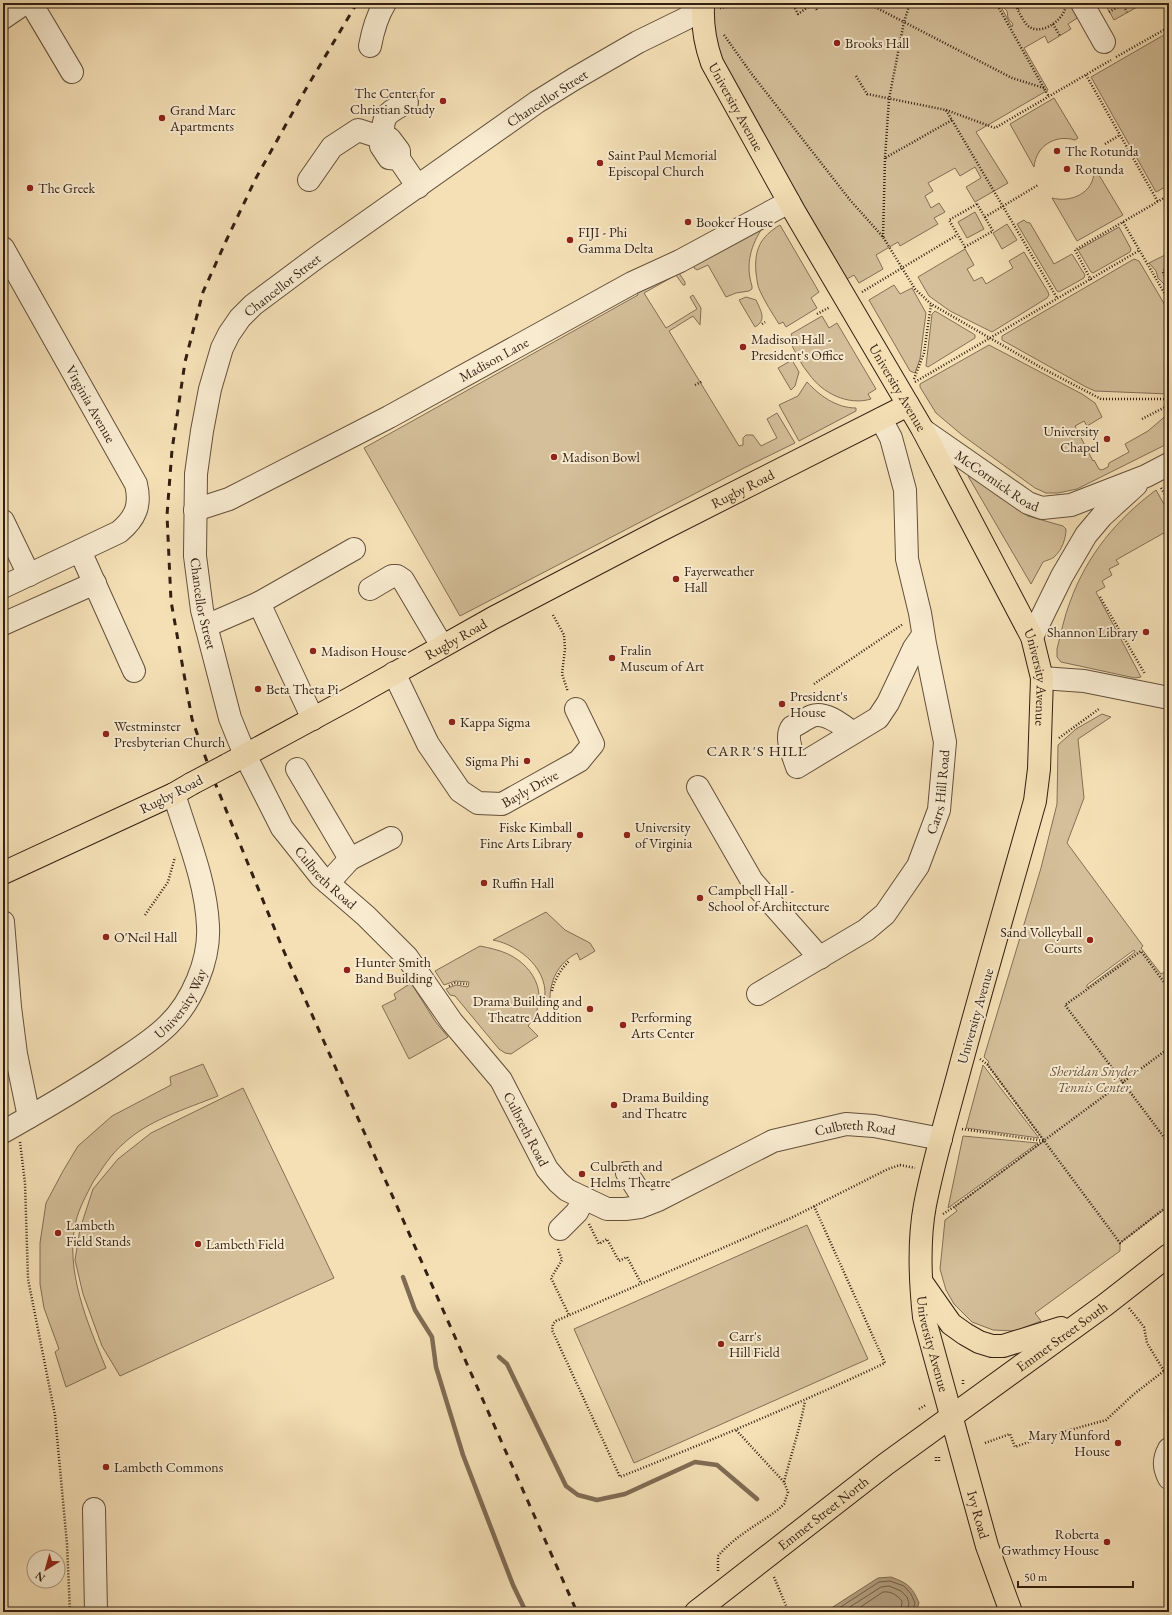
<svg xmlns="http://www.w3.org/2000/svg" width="1172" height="1615" font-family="'EB Garamond',serif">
<rect width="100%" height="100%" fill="#f5e0b6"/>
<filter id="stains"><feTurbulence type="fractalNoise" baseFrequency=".005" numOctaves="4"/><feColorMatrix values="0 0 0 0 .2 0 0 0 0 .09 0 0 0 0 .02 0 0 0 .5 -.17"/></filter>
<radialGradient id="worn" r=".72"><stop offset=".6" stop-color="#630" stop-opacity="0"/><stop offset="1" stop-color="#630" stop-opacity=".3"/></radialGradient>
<!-- green -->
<g fill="#d4bf9a" stroke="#836f56" fill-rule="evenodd">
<polygon points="713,3 999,3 1012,27 1013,24 1008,18 1007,11 1003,7 1001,3 1075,3 1082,15 1068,24 1071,29 1048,43 1045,36 1024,48 1048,90 976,132 1008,183 975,202 966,187 981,178 975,167 960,176 955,168 928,183 933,191 925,196 931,208 939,203 945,212 934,218 938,224 900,246 898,242 876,255 883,269 859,283 854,275 847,279 722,64 712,20"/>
<polygon points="1087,3 1137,3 1139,6 1114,20 1105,4 1091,12"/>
<polygon points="1169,32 1169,185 1156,192 1091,77"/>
<path d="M1054 98 1078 138 1075 140C1055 134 1036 146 1034 167L1010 124Z"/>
<path d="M1096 170 1123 215 1077 241 1052 198C1071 203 1094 193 1094 171Z"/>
<polygon points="975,212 984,229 967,238 958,222"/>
<polygon points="1024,220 1026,222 1030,223 1054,264 1072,254 1085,275 1084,278 1059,292 1057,291 1017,224"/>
<polygon points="1007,224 1017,240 1002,249 993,233"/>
<path d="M780 225 819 292 811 298 817 308 786 327 783 322 779 324C772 313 765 302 760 291 757 285 757 279 756 273 754 250 760 237 780 225Z"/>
<path d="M763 227C751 245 745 264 752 286V289L749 291 736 293 726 297 708 265 697 270 694 268 695 264Z"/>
<polygon points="1119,227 1131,249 1130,252 1093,273 1091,272 1078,250"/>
<polygon points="965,249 974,265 967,269 974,281 982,277 986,284 1013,268 1009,261 1024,252 1048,292 1049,295 1047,298 992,332 950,311 929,296 918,277"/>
<polygon points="1169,253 1169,292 1164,289 1164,284 1158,278 1156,271 1149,263"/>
<polygon points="1134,259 1139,261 1169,312 1169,394 1095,391 1086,387 1002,340 1002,336"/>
<polygon points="679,273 685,282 685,285 683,285 676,275 644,293 666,328 697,309 690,297 693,295 701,308 700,325 693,316 669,331 739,446 743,445 743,438 746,435 753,435 761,446 777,438 767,419 777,413 795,443 746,467 460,616 364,448 638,295 636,290"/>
<polygon points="894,285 900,294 912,288 926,313 920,359 915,373 910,371 869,300"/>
<path d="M746 297 756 300C761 311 767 320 755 327L739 300Z"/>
<polygon points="935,311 972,333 975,335 975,338 928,367 926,366 932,314"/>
<path d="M822 316 829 328 837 323 876 389 868 394 871 399C848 406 822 393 809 374 801 365 796 353 790 342L794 340 791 334Z"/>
<polygon points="989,345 1082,394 1095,403 1102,417 1087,426 1084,421 1075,426 1093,461 1094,460 1099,469 1102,470 1108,467 1109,463 1129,452 1125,444 1148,431 1169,413 1169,443 1077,489 1058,493 1046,493 1035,488 962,435 936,413 920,387 920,384"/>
<polygon points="792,360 799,372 795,386 791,390 778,368"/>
<path d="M807 382C819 395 836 408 856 408V411L799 441 779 405 798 396Z"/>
<path d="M973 474 1012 505 1028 516 1063 526 1066 529C1066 538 1062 550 1055 556 1053 559 1047 560 1043 562L1031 584 968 476Z"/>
<path d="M1156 490 1169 513V530L1116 560 1119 564 1109 569 1112 575 1102 581 1105 587 1096 592 1141 677 1135 678 1061 662 1057 657V649C1061 634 1064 617 1070 602 1087 555 1116 520 1156 490Z"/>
<path d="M1102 714 1111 717 1078 739 1084 798 1067 843 1143 946 1141 948 1161 974 1169 970V1206L1120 1243V1251L1035 1313 1041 1321 1015 1331 993 1330 972 1322 954 1304 946 1290 940 1269 945 1220 957 1211 954 1207 1044 1141 987 1064 989 1062 984 1057 1041 868 1057 804 1058 745 1076 729ZM1134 950 1135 952 1087 988V985Z"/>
<path d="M546 912 565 930 590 943 595 951 580 960 577 953C558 963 549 981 550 1003L544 1002C551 971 520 945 493 940Z"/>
<path d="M480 946C490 948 499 950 508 954 537 968 550 999 528 1026L538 1036 511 1054 505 1053 499 1049 455 996 450 995 446 989 456 985 468 987 469 982 455 981 444 985 435 971Z"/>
<polygon points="411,983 435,1021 448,1037 409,1059 382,1006 396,999 394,994"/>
<path d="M203 1064 218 1096C186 1109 148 1120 123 1144 111 1154 102 1169 93 1182 87 1194 79 1208 76 1221 64 1270 88 1324 106 1368L66 1387 55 1352 59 1349 44 1308 40 1284V1243L46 1203 63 1171 78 1146 112 1116 171 1085 170 1077Z"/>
<polygon points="983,1065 1039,1138 966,1128"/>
<polygon points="243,1088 334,1278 120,1376 102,1346 83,1294 75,1260 80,1229 93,1189 118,1159 151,1133"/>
<polygon points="963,1136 1038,1143 948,1208"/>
<polygon points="807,1225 868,1359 634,1463 574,1329"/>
</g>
<!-- water -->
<path fill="#b39e7e" stroke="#7f6b53" d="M891 1577C907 1583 912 1586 919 1603L916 1612H825L878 1578Z"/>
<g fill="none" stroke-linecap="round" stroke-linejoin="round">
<!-- shore -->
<g stroke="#725e48" stroke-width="1">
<polyline points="833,1612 879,1582 890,1581 904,1586 911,1594 915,1603 912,1612"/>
<polyline points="842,1612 881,1587 889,1586 901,1591 907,1597 909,1603 907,1612"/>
<path d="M853 1612 883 1592C891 1591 897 1595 902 1601L901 1612"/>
</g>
<!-- stream -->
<g stroke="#7f6b53" stroke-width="4.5">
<polyline points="403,1277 415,1310 432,1337 436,1367 463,1455 513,1585 526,1612"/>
<polyline points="499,1357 507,1364 566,1486 578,1495 597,1500 625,1494 695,1462 717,1465 757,1499"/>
</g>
<defs>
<g id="minor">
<polyline points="31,3 72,72"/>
<polyline points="1082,3 1104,42"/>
<path id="s1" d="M703 7 685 19 638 42 574 79 537 102 320 255 253 305 240 318 229 334 222 348 210 389 202 431 196 474 195 556 202 610 230 718 245 755 282 828 321 877 366 916 407 957 452 1022 501 1080 547 1169 558 1182 567 1190 607 1209H625L640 1207 658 1200 773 1141 846 1124 874 1126 941 1139"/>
<polyline points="3,18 25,3"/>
<path d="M370 46C373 30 377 16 385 3"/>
<polyline points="399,159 389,158 381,146 383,138 390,139 399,151 399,159 418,187"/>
<path d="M309 180 332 147 358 130 383 138C382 113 387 114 407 102"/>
<path id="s2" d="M3 248 136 484C141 505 136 518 119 532L3 587"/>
<path id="s3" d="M923 430 1028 503 1042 508 1071 505 1146 476 1169 464"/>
<path id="s4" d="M195 510 229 499 389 417 632 283 680 261 789 202"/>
<polyline points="3,521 29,575"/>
<polyline points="80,551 134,671"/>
<polyline points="370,589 392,576 397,576 403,580 442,646"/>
<polyline points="259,603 313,719"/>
<polyline points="3,624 95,583"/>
<polyline points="206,626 259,603 354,549"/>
<polyline points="1032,637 1062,576 1086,535 1102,516 1136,485"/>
<path id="s5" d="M394 673 428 744 460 791 478 803 502 804 579 761 593 744 576 709"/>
<polyline points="1042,678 1084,681 1169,698"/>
<path d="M853 733C843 726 826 711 812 716 805 719 799 724 792 727 784 737 794 757 797 767L878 718 888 703 914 648 923 635"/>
<polyline points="297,769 350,859"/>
<polyline points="698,787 752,881 820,958"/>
<polyline points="328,883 350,859 391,838"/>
<polyline points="3,922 10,1007 16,1054 29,1117"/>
<path id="s6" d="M758 994 866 930 885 914 918 866 939 810 945 742 925 644 920 613 907 559 905 490 891 438 881 419"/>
<path id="s7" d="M3 1132C42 1110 80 1088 117 1063 135 1051 153 1040 168 1025 192 1002 210 960 208 926 206 881 187 837 174 794"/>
<polyline points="627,1173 647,1204"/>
<polyline points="560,1229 577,1212 584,1198"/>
<path d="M1169 1449C1163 1460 1164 1468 1169 1478"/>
<polyline points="94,1509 96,1612"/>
</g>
<g id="major">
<path id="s8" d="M703 3C702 24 705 44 712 63L794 211 923 430 1032 637 1042 678 1039 769 1035 801C1010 890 984 979 960 1068 948 1113 934 1159 925 1205 918 1242 920 1280 924 1317L987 1546 1011 1612"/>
<path id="s9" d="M227 765 349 699 493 618 659 531 908 405"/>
<polyline points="3,873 174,794 191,784"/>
<polyline points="923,1284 951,1324 965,1334 979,1342 992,1346 1003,1346 1061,1328"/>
<path id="s10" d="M696 1612 886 1464 1105 1305 1169 1255"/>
</g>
</defs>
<!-- minor casing -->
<use href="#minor" stroke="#634f3b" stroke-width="24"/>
<!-- major casing -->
<use href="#major" stroke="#321f12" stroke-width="24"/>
<!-- path -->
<g stroke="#321f12" stroke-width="2.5" stroke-dasharray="1 2" stroke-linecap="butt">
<polyline points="792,3 798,14 814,3"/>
<polyline points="867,3 904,22 889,99 885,158 952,120"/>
<polyline points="910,3 904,22 1012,78 1044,88"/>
<polyline points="996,3 1049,97"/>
<path d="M1014 3C1018 10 1022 19 1027 25 1039 37 1061 22 1065 9"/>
<polyline points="813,4 817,10"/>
<polyline points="1122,4 1127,12"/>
<polyline points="720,8 750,3"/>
<polyline points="1018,9 1028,3"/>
<polyline points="1109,12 1125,3"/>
<polyline points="1053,24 1060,36"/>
<polyline points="724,35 751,73 850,200 883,237 915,289 931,304 1040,367 1101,399 1169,399"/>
<polyline points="1116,57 1169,27"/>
<polyline points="1086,75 1158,202"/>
<polyline points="856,76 867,94 946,110 1057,298"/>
<polyline points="946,110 995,128 1111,60"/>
<polyline points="1105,144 1120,135"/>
<polygon points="977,204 993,231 965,247 949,220"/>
<polyline points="985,217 1038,185"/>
<polyline points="1123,222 1169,301"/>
<polyline points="883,237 885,158"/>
<polyline points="1169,266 1166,267 1163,272 1169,285"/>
<polyline points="1091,280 1075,250 1169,195"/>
<polyline points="862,292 957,235"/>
<polyline points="817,314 830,307"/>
<polyline points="762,324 765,322"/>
<polyline points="771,341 780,336"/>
<polyline points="914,379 924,353 931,304"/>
<polyline points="915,382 1140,250"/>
<polyline points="695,385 703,381"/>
<polyline points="1142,419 1169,405"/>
<polyline points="1161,488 1169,501"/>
<polyline points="1100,597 1145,674"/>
<polyline points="553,615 564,635 565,649 562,674 568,692"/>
<polyline points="814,684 903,624"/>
<polyline points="1059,738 1099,709"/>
<polyline points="145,915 168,882 175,857"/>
<polyline points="449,986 455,983 467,984"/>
<polyline points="1169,989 1141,951 1065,1005 1169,1144"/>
<path d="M552 991C554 980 561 969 569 961"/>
<polyline points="980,1059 987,1064 1120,1243 1169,1205"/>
<polyline points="962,1129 1044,1141"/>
<polyline points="20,1142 25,1183 28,1279 55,1415 67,1544 70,1612"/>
<path d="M814 1206 885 1363C798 1404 710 1441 620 1477L552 1330 553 1324 556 1321 791 1218 888 1169 900 1165 915 1168"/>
<polyline points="943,1214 954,1207 1169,1048"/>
<polyline points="589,1224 599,1244 607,1239 619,1261 627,1257 641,1283"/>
<polyline points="558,1249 562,1260 551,1278 569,1315"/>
<polyline points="1129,1308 1144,1327 1147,1343 1164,1371"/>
<polyline points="963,1384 963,1379"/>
<polyline points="919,1409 926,1405"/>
<polyline points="985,1443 1010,1434 1015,1447 1034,1440 1106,1420 1134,1394 1169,1367"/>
<polyline points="936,1457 936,1461"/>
<polyline points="939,1461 939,1457"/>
<path d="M784 1482C791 1455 800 1428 805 1401"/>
<path d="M718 1571V1556C735 1536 759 1524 779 1509L784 1504 788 1492 784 1482 736 1430"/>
<polyline points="774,1577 787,1608"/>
</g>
<!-- minor -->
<use href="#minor" stroke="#f8ebd0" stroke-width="22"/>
<!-- major -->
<use href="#major" stroke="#f5e0b6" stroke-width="22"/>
<!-- rail -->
<polyline stroke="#321f12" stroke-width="3" stroke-dasharray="7 7" stroke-linecap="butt" points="357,3 307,87 256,178 226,241 203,292 185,362 172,450 167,515 171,601 192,719 211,773 282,947 577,1612"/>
<defs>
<polyline id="major-bridge" points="191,784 227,765"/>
</defs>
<!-- major-bridge casing -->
<use href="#major-bridge" stroke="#321f12" stroke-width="24" stroke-linecap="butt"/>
<!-- major-bridge -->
<use href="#major-bridge" stroke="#f5e0b6" stroke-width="22"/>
</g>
<!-- markers -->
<g fill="#8f2418" stroke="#f8ebd0" stroke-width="1.5">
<circle cx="837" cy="43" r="4"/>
<circle cx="443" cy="101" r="4"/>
<circle cx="162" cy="118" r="4"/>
<circle cx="1057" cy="151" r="4"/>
<circle cx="600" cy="163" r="4"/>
<circle cx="1067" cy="169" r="4"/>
<circle cx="30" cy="188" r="4"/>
<circle cx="688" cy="222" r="4"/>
<circle cx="570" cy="240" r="4"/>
<circle cx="743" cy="347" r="4"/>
<circle cx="1107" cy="439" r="4"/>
<circle cx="554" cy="457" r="4"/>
<circle cx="676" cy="579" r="4"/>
<circle cx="1146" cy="632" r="4"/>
<circle cx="313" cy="651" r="4"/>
<circle cx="612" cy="658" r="4"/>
<circle cx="258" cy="689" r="4"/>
<circle cx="782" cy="704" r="4"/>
<circle cx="452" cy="722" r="4"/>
<circle cx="106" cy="734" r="4"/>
<circle cx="527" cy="761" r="4"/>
<circle cx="580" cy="835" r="4"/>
<circle cx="627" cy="835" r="4"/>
<circle cx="484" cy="883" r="4"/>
<circle cx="700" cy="898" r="4"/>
<circle cx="106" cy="937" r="4"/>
<circle cx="1090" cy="940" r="4"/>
<circle cx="347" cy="970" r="4"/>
<circle cx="590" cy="1009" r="4"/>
<circle cx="623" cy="1025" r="4"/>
<circle cx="614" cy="1105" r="4"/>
<circle cx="582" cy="1174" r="4"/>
<circle cx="58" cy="1233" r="4"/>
<circle cx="198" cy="1244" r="4"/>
<circle cx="721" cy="1344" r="4"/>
<circle cx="1118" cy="1443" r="4"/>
<circle cx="106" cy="1467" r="4"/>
<circle cx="1107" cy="1542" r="4"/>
</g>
<g text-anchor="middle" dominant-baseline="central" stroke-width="4" stroke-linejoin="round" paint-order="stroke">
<!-- poi labels -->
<g font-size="14" fill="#321f12" stroke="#f8ebd0" text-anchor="start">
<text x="845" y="43">Brooks Hall</text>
<text x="435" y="93" text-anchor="end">The Center for<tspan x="435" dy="16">Christian Study</tspan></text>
<text x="170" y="110">Grand Marc<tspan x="170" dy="16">Apartments</tspan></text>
<text x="1065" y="151">The Rotunda</text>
<text x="608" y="155">Saint Paul Memorial<tspan x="608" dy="16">Episcopal Church</tspan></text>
<text x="1075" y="169">Rotunda</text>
<text x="38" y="188">The Greek</text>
<text x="696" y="222">Booker House</text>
<text x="578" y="232">FIJI - Phi<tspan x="578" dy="16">Gamma Delta</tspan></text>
<text x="751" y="339">Madison Hall -<tspan x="751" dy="16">President's Office</tspan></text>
<text x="1099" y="431" text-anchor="end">University<tspan x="1099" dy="16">Chapel</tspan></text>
<text x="562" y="457">Madison Bowl</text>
<text x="684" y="571">Fayerweather<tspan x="684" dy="16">Hall</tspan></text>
<text x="1138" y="632" text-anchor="end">Shannon Library</text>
<text x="620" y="650">Fralin<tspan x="620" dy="16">Museum of Art</tspan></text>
<text x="321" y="651">Madison House</text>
<text x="266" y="689">Beta Theta Pi</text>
<text x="790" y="696">President's<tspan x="790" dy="16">House</tspan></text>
<text x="460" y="722">Kappa Sigma</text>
<text x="114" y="726">Westminster<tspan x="114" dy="16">Presbyterian Church</tspan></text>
<text x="519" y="761" text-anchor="end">Sigma Phi</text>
<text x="572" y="827" text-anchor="end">Fiske Kimball<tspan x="572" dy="16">Fine Arts Library</tspan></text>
<text x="635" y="827">University<tspan x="635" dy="16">of Virginia</tspan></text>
<text x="492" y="883">Ruffin Hall</text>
<text x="708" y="890">Campbell Hall -<tspan x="708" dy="16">School of Architecture</tspan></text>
<text x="1082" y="932" text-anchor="end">Sand Volleyball<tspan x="1082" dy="16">Courts</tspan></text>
<text x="114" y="937">O'Neil Hall</text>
<text x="355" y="962">Hunter Smith<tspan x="355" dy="16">Band Building</tspan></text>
<text x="582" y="1001" text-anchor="end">Drama Building and<tspan x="582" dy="16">Theatre Addition</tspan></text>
<text x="631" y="1017">Performing<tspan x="631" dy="16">Arts Center</tspan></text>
<text x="622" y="1097">Drama Building<tspan x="622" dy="16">and Theatre</tspan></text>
<text x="590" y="1166">Culbreth and<tspan x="590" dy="16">Helms Theatre</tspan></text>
<text x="66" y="1225">Lambeth<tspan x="66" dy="16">Field Stands</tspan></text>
<text x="206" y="1244">Lambeth Field</text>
<text x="729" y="1336">Carr's<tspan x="729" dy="16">Hill Field</tspan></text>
<text x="1110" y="1435" text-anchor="end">Mary Munford<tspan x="1110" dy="16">House</tspan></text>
<text x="114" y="1467">Lambeth Commons</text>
<text x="1099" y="1534" text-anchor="end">Roberta<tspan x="1099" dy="16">Gwathmey House</tspan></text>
</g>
<!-- street labels -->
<g font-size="14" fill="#321f12" stroke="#f8ebd0">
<text transform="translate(547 98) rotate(-33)">Chancellor Street</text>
<text stroke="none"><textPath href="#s8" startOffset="111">University Avenue</textPath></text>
<text transform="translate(282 285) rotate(-38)">Chancellor Street</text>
<text stroke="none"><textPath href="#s4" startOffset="335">Madison Lane</textPath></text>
<text stroke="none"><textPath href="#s8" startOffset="435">University Avenue</textPath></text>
<text stroke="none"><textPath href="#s2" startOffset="179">Virginia Avenue</textPath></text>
<text stroke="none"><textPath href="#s3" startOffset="90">McCormick Road</textPath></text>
<text stroke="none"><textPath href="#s9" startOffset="585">Rugby Road</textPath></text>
<text stroke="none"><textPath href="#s1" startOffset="853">Chancellor Street</textPath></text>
<text stroke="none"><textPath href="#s9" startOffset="261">Rugby Road</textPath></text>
<text stroke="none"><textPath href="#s8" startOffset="759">University Avenue</textPath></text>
<text stroke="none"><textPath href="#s5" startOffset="213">Bayly Drive</textPath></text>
<text stroke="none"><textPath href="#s6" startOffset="286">Carrs Hill Road</textPath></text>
<text transform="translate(171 794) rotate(-27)">Rugby Road</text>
<text stroke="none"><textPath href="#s1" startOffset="1159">Culbreth Road</textPath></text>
<text stroke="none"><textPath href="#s7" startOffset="222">University Way</textPath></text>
<text transform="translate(975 1016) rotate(-74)">University Avenue</text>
<text stroke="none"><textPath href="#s1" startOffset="1483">Culbreth Road</textPath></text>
<text stroke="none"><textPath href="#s1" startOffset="1867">Culbreth Road</textPath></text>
<text stroke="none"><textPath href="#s10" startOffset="458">Emmet Street South</textPath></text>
<text stroke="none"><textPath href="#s8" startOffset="1443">University Avenue</textPath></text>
<text stroke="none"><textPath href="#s10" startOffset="161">Emmet Street North</textPath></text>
<text stroke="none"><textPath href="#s8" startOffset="1620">Ivy Road</textPath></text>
</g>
<!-- park labels -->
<g font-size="14" font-style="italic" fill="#634f3b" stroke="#f8ebd0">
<text x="1094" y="1071">Sheridan Snyder<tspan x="1094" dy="16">Tennis Center</tspan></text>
</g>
<!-- neighbourhood labels -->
<g font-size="15" letter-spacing="1" fill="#321f12" stroke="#f8ebd0">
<text x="757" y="750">CARR'S HILL</text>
</g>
</g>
<!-- margin -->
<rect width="1172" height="1615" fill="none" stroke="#f5e0b6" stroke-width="16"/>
<rect x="4" y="4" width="1164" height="1607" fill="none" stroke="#321f12" stroke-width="2"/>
<rect x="8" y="8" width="1156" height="1599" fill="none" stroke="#321f12"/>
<!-- north arrow -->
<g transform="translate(46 1569) rotate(217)"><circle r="19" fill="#f8ebd0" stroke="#a99984"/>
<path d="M0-3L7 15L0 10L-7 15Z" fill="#8f2418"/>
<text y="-6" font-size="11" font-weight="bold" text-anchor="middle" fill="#321f12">N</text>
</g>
<!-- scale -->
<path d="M1018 1581v6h115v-6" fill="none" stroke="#321f12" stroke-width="2"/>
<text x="1024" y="1581" font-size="12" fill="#321f12" stroke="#f8ebd0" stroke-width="3" paint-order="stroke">50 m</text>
<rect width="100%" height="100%" filter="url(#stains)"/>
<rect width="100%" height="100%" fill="url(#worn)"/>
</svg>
